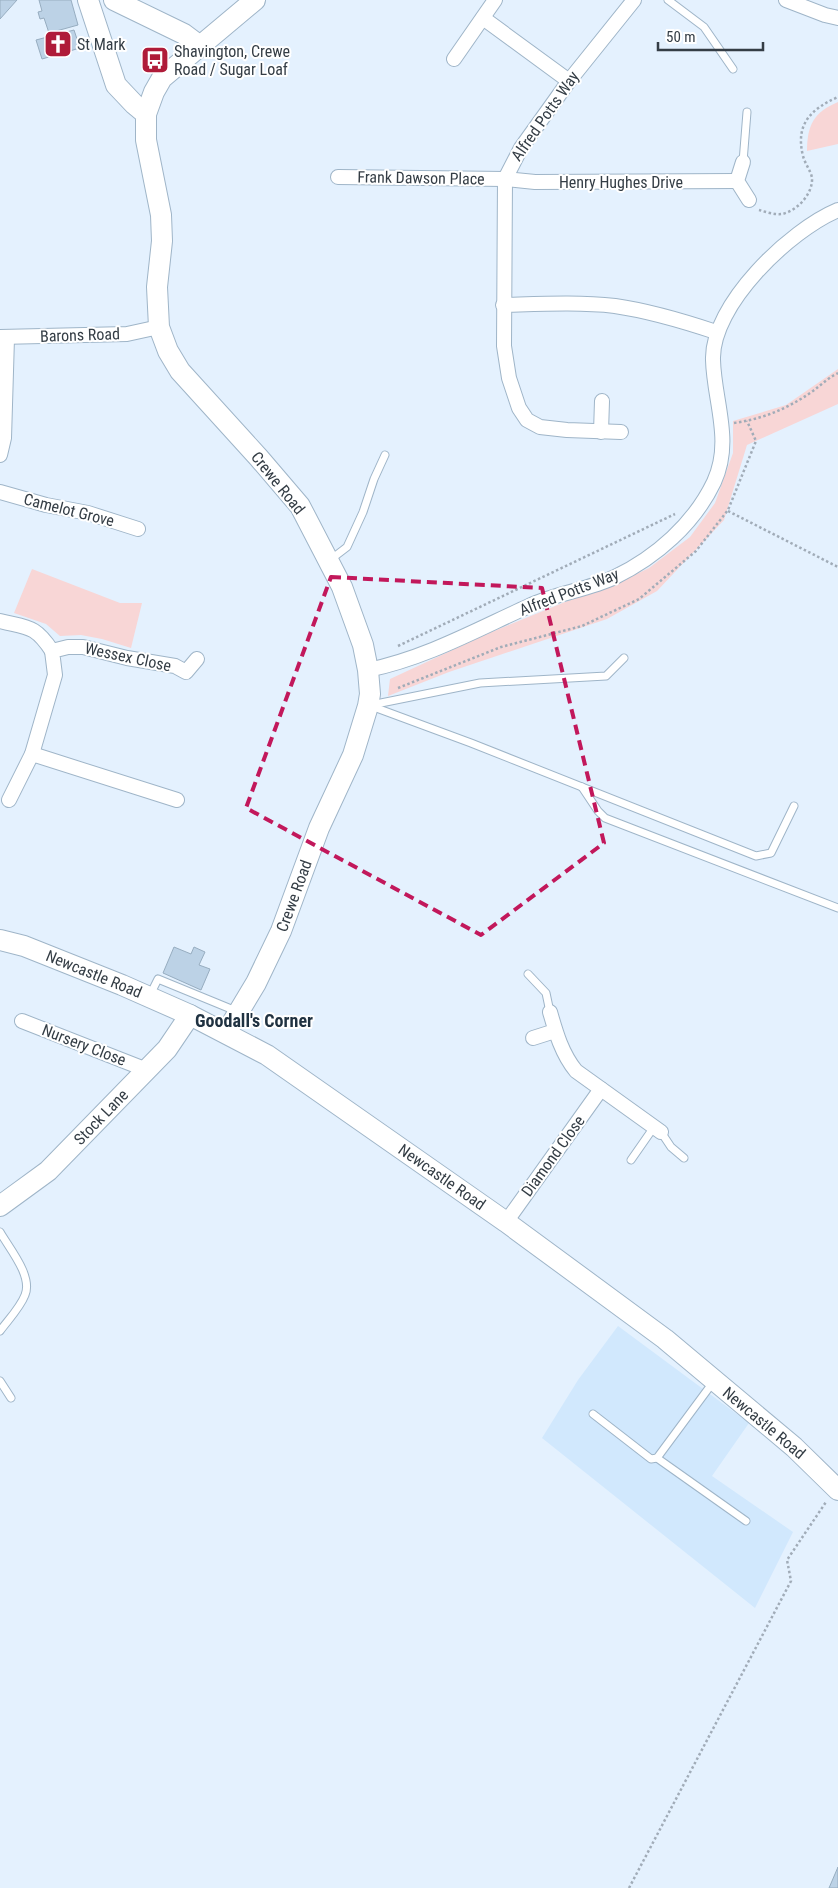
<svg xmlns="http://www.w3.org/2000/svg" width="838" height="1888" font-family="'Roboto Condensed',sans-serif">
<rect width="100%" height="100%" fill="#e4f1fe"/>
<!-- built -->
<polygon fill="#d1e8fd" points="618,1326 749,1423 712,1476 793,1532 755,1608 542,1438 578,1380"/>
<!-- green -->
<g fill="#f8d6d6">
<path d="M838 102V144L807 151C807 125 814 112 838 102Z"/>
<polygon points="838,369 838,404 747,445 724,520 657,591 607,619 449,672 388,696 390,679 489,633 565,602 614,585 649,568 690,537 715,503 733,453 733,421 786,405"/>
<polygon points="32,569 120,603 142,603 131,648 102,639 81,635 60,636 46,624 14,613"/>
</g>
<!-- building -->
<g fill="#bcd2e6" stroke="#97adc0">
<polygon points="0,0 17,0 0,19"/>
<polygon points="39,0 71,0 78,25 49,33 44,18 40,19 38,12 42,11"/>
<polygon points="74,30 80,48 42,59 36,40"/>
<polygon points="174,947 191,954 194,947 205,952 199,965 210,969 201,990 163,973"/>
<polygon points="838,1867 838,1888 829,1888"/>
</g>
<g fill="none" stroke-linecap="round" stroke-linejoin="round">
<defs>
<g id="lane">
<polyline points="668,0 704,27 733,69"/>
<polyline points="743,162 747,112"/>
<polyline points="330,560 347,547 363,512 374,479 385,455"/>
<polyline points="371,705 480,683 606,676 624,658"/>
<polyline points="371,706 471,743 756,856 771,853 794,806"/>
<polyline points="582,787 598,811 605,818 838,908"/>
<polyline points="528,974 546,993 550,1012"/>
<polyline points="150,995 158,979 236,1011"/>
<polyline points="661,1132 671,1147 684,1158"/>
<polyline points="631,1160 654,1127"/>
<path d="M0 1232C9 1248 33 1276 25 1295 20 1308 8 1320 0 1331"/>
<polyline points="0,1381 11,1398"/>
<polyline points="593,1414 651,1459 657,1458 714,1381"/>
<polyline points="657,1458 746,1521"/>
</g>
<g id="street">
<polyline points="786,0 825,15 838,18"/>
<polyline points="483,18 569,81"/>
<polyline points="454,59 495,0"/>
<polyline points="743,162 737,181 749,200"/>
<polyline points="338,177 505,179 535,182 737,181"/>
<path d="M503 305C541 304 579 302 615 306 650 311 683 321 716 332"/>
<polyline points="0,337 127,334 159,327"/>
<polyline points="601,432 602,401"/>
<polyline points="621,432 567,430 540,427 527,420 519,408 509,378 504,346 505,179 521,148 569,81 634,0"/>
<polyline points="0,455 4,438 7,338"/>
<polyline points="0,492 46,505 88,513 138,529"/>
<path d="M0 621C28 628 35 625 52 651"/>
<path d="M368 670C426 658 476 630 529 606 556 593 588 590 615 577 656 557 694 524 714 482 733 441 714 401 713 360 711 305 790 230 838 210"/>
<polyline points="32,754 177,800"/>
<polyline points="9,800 32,754 55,675 52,651 68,647 83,647 127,658 175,666 186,672 197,659"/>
<path d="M550 1012C556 1033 562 1054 576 1071L661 1132"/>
<polyline points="22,1021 147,1070"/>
<polyline points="533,1038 555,1031"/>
<polyline points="506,1222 601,1089"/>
</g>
<g id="secondary">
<polyline points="88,0 116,85 134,104 146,114"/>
<polyline points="114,0 184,34 200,46"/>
<polyline points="0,940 24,946 122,985 190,1015 267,1055 506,1222 665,1339 794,1447 838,1490"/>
<polyline points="226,1033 256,983 281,931 319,828 353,755 368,706 370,694 368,670 363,645 342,587 300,506 259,458 180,371 168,351 159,327 157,287 162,241 161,215 146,140 146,114 154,92 162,78 255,0"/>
<polyline points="0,1206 48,1171 167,1049 190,1015"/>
</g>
</defs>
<!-- lane casing -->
<use href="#lane" stroke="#9fb5c8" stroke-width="9"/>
<!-- street casing -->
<use href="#street" stroke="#9fb5c8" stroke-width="16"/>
<!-- secondary casing -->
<use href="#secondary" stroke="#9fb5c8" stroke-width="22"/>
<!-- path -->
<g stroke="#a1acb8" stroke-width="2.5" stroke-dasharray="2.5 2.5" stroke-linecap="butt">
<path d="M759 210C766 212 775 215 782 214 797 211 813 194 812 178 811 171 805 164 803 156 795 124 811 109 838 97"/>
<path d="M734 423C763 419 789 408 813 391 821 385 828 378 838 373"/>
<polyline points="728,511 838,567"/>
<polyline points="398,646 675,514"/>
<polyline points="398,688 501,647 582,626 639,599 696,551 728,510 756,441 747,421"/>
<polyline points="629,1888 791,1581 787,1560 826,1502"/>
</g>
<!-- lane -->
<use href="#lane" stroke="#fff" stroke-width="7"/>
<!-- street -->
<use href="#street" stroke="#fff" stroke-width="14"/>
<!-- secondary -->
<use href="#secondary" stroke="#fff" stroke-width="20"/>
</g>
<!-- marked area -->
<path fill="none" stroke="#c2185b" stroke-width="4" stroke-dasharray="10 6" stroke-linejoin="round" d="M331 577 542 588 604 843 481 935 246 808Z"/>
<!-- icons -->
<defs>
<symbol id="church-square" viewBox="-11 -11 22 22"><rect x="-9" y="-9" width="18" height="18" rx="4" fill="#af1b39" stroke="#fff"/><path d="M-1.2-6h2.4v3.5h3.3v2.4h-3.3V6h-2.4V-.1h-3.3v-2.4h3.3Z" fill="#fff"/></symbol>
<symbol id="bus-square" viewBox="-11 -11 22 22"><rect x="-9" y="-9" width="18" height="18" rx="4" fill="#af1b39" stroke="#fff"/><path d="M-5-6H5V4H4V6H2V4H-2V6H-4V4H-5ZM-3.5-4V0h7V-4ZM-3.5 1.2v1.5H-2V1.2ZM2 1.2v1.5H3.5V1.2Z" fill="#fff"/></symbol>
</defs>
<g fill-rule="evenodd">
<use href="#church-square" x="42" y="28" width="32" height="32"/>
<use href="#bus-square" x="139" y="44" width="32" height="32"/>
</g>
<g text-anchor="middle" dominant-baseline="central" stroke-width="4" stroke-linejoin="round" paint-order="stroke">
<!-- poi labels -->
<g font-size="16" fill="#343d45" stroke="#fff" text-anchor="start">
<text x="77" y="44">St Mark</text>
<text x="174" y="51">Shavington, Crewe<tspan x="174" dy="18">Road / Sugar Loaf</tspan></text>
</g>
<!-- street labels -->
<g font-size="16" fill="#343d45" stroke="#fff">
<text transform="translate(545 116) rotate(-55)">Alfred Potts Way</text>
<text transform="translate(421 178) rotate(1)">Frank Dawson Place</text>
<text x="621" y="182">Henry Hughes Drive</text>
<text transform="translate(80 335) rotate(-2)">Barons Road</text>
<text transform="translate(278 483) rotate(51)">Crewe Road</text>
<text transform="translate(69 510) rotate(14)">Camelot Grove</text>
<text transform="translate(569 592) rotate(-21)">Alfred Potts Way</text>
<text transform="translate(128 657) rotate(12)">Wessex Close</text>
<text transform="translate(294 896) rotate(-70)">Crewe Road</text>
<text transform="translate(94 974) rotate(22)">Newcastle Road</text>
<text transform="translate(84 1045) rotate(21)">Nursery Close</text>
<text transform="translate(101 1117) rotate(-46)">Stock Lane</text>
<text transform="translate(553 1156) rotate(-54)">Diamond Close</text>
<text transform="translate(442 1177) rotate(35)">Newcastle Road</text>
<text transform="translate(764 1423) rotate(40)">Newcastle Road</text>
</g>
<!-- neighbourhood labels -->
<g font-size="18" font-weight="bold" fill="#203241" stroke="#fff">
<text x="254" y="1020">Goodall's Corner</text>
</g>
</g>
<!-- scale -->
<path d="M658 42v8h105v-8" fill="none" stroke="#343d45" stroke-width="2.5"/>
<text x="666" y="42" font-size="15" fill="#343d45" stroke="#ffffff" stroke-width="4" paint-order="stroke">50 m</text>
</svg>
